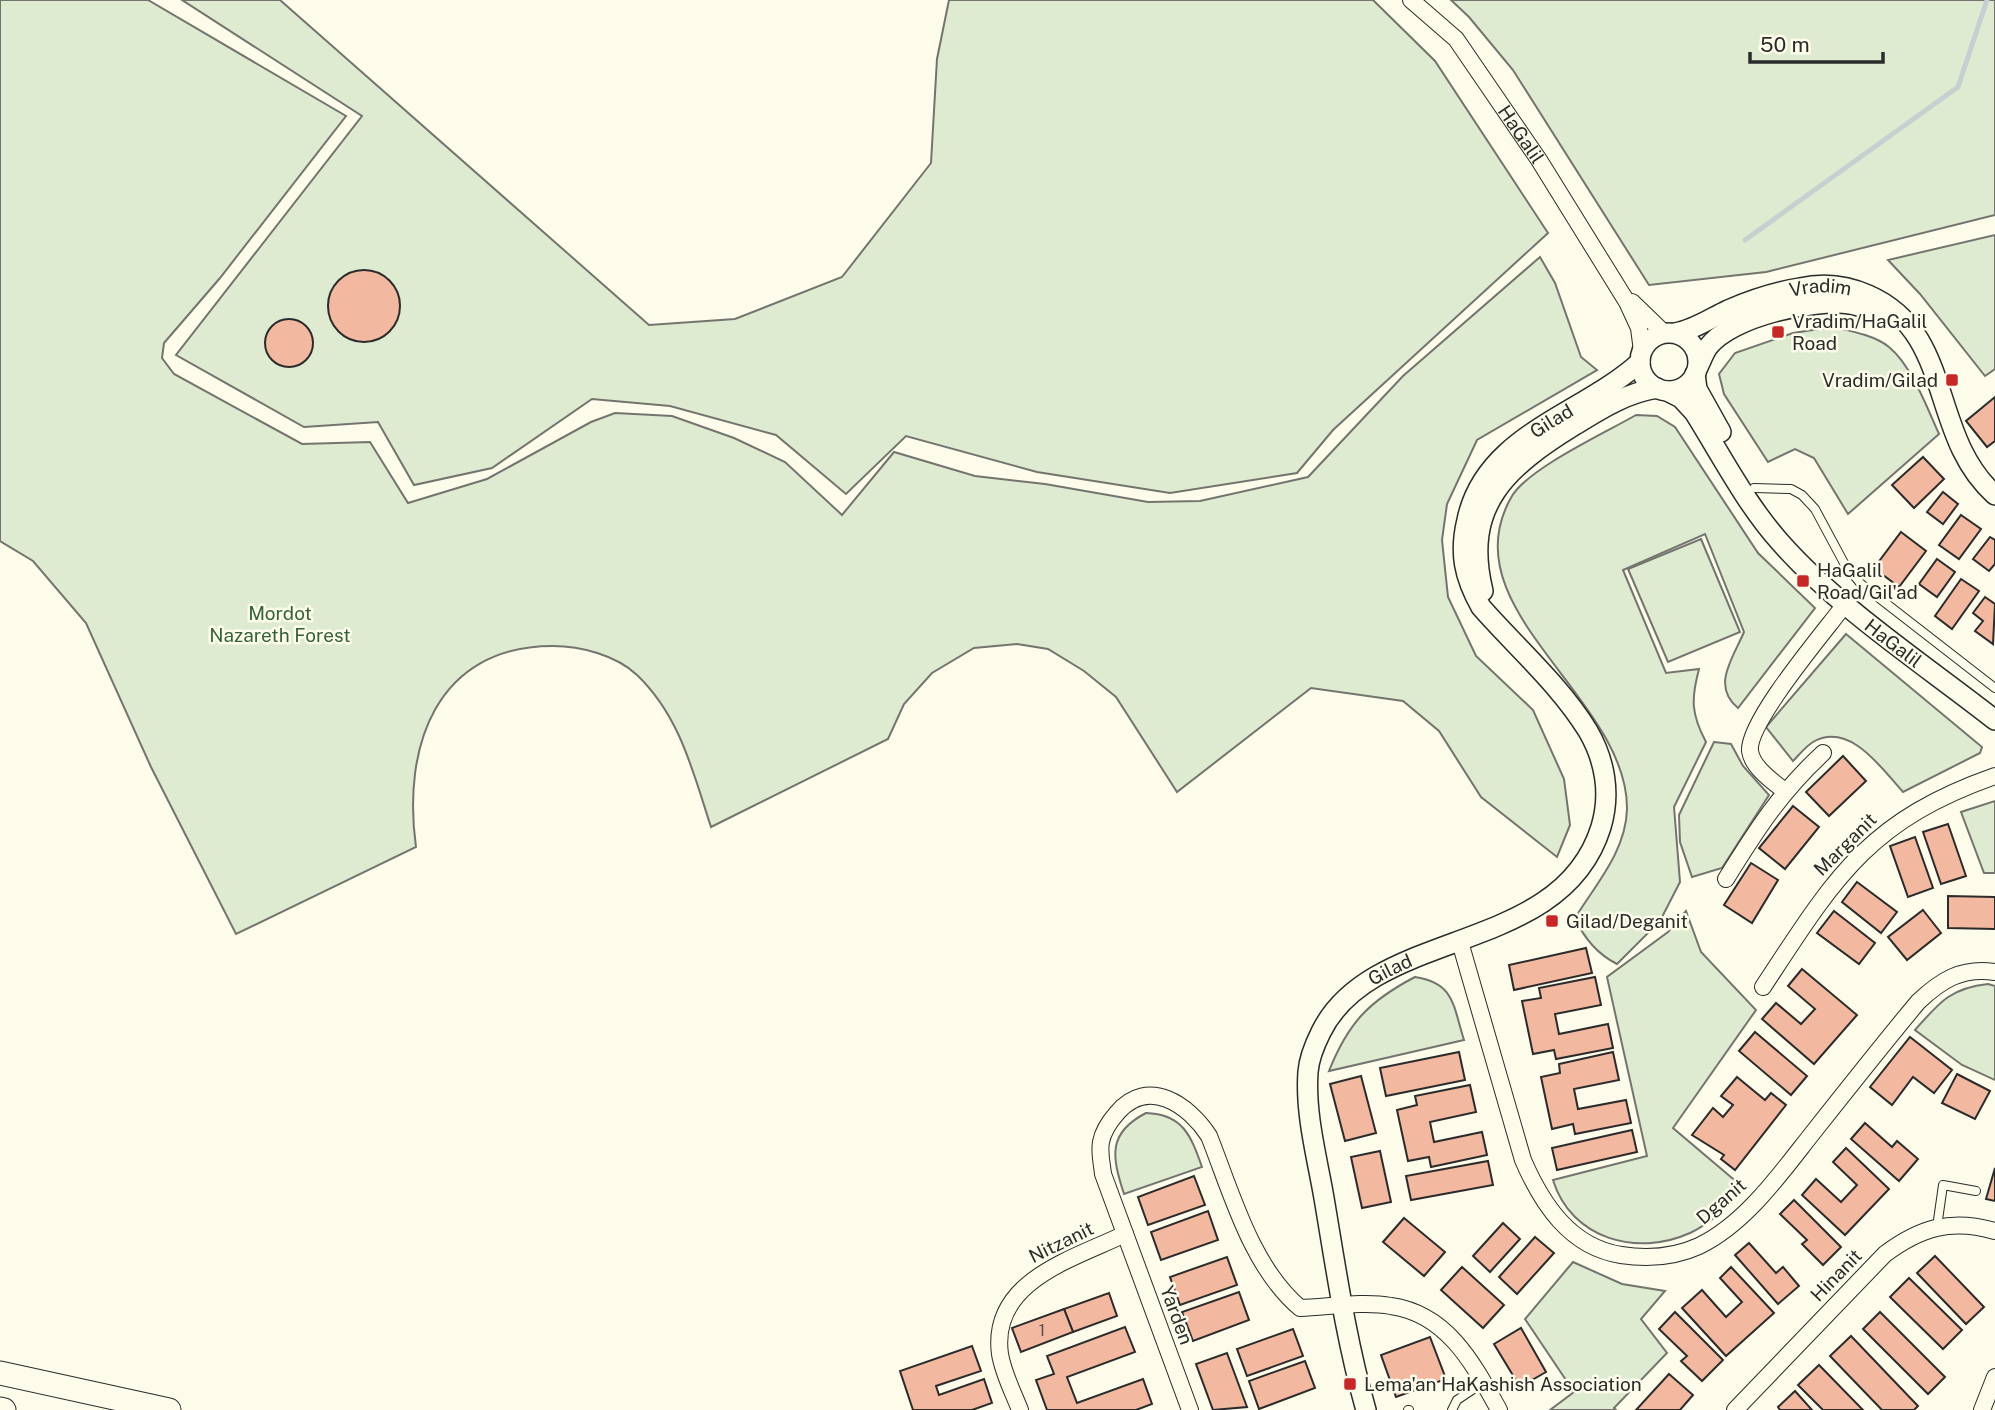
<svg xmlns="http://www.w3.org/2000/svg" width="1995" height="1410" font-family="'Public Sans',sans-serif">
<rect width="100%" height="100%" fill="#fdfbea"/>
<!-- green -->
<g fill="#deebd1" stroke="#74746e" stroke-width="2">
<path d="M0 0H148L346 116 220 278 164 343 162 358 174 374 302 444 370 442 408 503 487 479 591 422 615 413 672 416 734 438 785 462 842 515 894 452 975 476 1045 484 1148 502 1200 501 1308 477 1403 376 1540 257 1555 283 1581 357 1597 370 1477 440 1447 504 1442 540 1448 597 1476 656 1533 710 1564 779 1570 825 1557 857 1481 797 1439 731 1403 701 1311 688 1177 792 1116 697 1084 671 1048 649 1017 644 974 648 932 673 904 704 888 739 711 827C693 772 680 716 637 675 616 655 580 646 553 646 436 646 402 747 416 847L236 934 151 767 86 623 33 561 0 541Z"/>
<polygon points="182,0 280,0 649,325 735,319 842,277 931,163 937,59 949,0 1373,0 1435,61 1548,233 1333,430 1297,473 1170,493 1037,472 906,436 846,494 776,435 670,406 592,399 492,468 414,485 378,422 304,427 176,355 362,116"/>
<polygon points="1451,0 1995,0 1995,215 1766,272 1649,285 1513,70 1469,17"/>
<polygon points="1995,235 1995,369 1985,376 1920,294 1888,260"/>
<path d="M1832 327C1850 331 1874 335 1889 347 1912 366 1927 408 1939 434L1848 514 1814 458 1795 449 1768 462 1724 394 1719 374 1735 353 1793 333Z"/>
<path d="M1636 415 1657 416 1675 427 1758 553 1815 608 1738 708C1711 686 1733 658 1744 632L1705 534 1623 570 1666 673 1699 669C1691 699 1691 714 1706 742L1674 807 1680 882 1660 921 1617 964C1597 954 1584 938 1575 918 1596 884 1626 851 1627 809 1628 697 1446 608 1512 496 1529 468 1605 433 1636 415Z"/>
<polygon points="1701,539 1740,632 1668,662 1628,569"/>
<path d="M1846 634 1982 747 1980 753 1903 792C1882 769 1850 721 1813 742 1806 746 1799 755 1793 761L1766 727Z"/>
<polygon points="1714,742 1731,744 1743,766 1769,795 1722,868 1692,877 1680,842 1679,815"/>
<polygon points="1995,801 1995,873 1984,873 1961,812"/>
<path d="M1686 911 1701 952 1756 1010 1673 1128 1745 1189C1728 1205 1712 1223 1690 1233 1637 1257 1571 1239 1553 1180L1647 1156 1607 977 1668 932Z"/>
<path d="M1415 977C1455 983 1453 1006 1464 1040L1329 1071C1348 1023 1369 1001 1415 977Z"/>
<path d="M1988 984 1995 986V1080L1962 1065 1915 1030C1939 1003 1950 988 1988 984Z"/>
<path d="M1146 1113C1183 1114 1191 1136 1202 1167L1124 1194C1112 1157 1107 1133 1146 1113Z"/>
<polygon points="1573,1262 1622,1284 1665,1291 1641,1319 1667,1353 1614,1408 1616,1410 1550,1410 1574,1392 1525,1319"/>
</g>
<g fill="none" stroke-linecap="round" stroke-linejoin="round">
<!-- stream -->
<polyline stroke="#c7d0d0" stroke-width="5" points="1745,240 1958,87 1987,0"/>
</g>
<!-- building -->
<g fill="#f2b8a0" stroke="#2b2b2b" stroke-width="2">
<circle cx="364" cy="306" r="36"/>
<circle cx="289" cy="343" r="24"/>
<polygon points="1995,397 1995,441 1987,447 1966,421"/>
<polygon points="1923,457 1944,479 1914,508 1892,485"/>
<polygon points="1943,492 1958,504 1943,524 1927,512"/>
<polygon points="1961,515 1981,529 1959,559 1939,545"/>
<polygon points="1901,532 1926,551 1899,587 1874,568"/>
<polygon points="1990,537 1995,540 1995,564 1989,571 1973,559"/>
<polygon points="1937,559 1955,572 1937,597 1919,584"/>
<polygon points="1961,579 1979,591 1952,629 1935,616"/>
<polygon points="1985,597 1995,604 1993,644 1975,631 1983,621 1973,613"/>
<polygon points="1843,756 1866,781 1829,816 1806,792"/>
<polygon points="1793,806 1819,827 1785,869 1759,848"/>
<polygon points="1948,824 1966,876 1941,884 1923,832"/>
<polygon points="1915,837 1933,888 1908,897 1890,846"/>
<polygon points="1751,863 1778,880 1752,923 1724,905"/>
<polygon points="1857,882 1897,912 1881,933 1842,902"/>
<polygon points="1948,896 1995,897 1995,929 1948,928"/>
<polygon points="1923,910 1941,933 1907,960 1888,937"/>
<polygon points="1834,911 1875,943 1859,964 1817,933"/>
<polygon points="1586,948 1592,973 1514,990 1509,965"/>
<polygon points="1802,969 1857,1015 1814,1064 1762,1019 1776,1003 1801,1024 1815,1009 1788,986"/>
<polygon points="1595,977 1601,1005 1555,1014 1559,1034 1608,1024 1613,1048 1556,1059 1554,1050 1533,1054 1522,1001 1541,998 1539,988"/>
<polygon points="1755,1032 1807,1076 1791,1095 1739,1051"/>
<polygon points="1910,1037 1952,1070 1934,1093 1913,1077 1892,1105 1870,1087"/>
<polygon points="1459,1052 1465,1080 1386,1096 1380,1068"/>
<polygon points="1613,1052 1619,1080 1574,1089 1578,1109 1626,1100 1631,1123 1575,1134 1573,1124 1552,1129 1541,1077 1560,1073 1559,1064"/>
<polygon points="1957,1074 1990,1091 1975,1119 1942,1103"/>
<polygon points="1361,1076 1376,1133 1345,1141 1330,1084"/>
<polygon points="1737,1077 1765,1100 1771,1093 1786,1105 1735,1170 1721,1159 1724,1155 1692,1135 1713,1108 1723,1117 1733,1105 1721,1096"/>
<polygon points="1470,1085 1476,1112 1430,1122 1434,1142 1482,1132 1487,1155 1431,1167 1429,1157 1408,1161 1397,1110 1417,1105 1415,1096"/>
<polygon points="1865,1123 1892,1147 1897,1141 1918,1159 1899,1181 1851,1139"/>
<polygon points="1632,1130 1637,1152 1557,1170 1552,1148"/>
<polygon points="1846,1148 1889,1189 1845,1235 1802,1195 1816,1179 1841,1202 1857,1185 1833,1162"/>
<polygon points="1380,1151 1391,1202 1362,1208 1351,1157"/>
<polygon points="1488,1161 1493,1185 1411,1200 1406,1176"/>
<polygon points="1995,1168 1995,1201 1986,1199"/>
<polygon points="1194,1176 1205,1205 1148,1225 1138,1197"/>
<polygon points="1794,1200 1841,1247 1823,1265 1802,1244 1807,1240 1780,1214"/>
<polygon points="1208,1211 1218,1240 1161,1260 1151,1232"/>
<polygon points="1404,1218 1445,1252 1424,1276 1383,1242"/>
<polygon points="1503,1223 1520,1239 1490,1272 1473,1256"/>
<polygon points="1535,1237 1554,1253 1517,1294 1499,1277"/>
<polygon points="1749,1243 1776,1273 1783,1267 1799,1286 1778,1304 1735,1255"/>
<polygon points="1935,1256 1984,1307 1966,1324 1917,1273"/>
<polygon points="1227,1257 1237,1285 1180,1305 1170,1277"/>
<polygon points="1462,1267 1504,1305 1483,1328 1441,1290"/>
<polygon points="1731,1267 1774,1313 1726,1356 1682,1308 1702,1290 1726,1317 1742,1302 1720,1278"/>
<polygon points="1909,1278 1962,1330 1943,1349 1890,1297"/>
<polygon points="1239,1292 1249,1320 1193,1341 1182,1312"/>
<polygon points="1109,1293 1117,1316 1073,1332 1064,1309"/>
<polygon points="1064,1309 1073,1332 1021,1352 1012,1328"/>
<polygon points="1675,1312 1723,1360 1702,1381 1681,1361 1687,1356 1659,1329"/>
<polygon points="1880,1312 1945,1377 1928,1394 1863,1329"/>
<polygon points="1125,1327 1135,1352 1067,1377 1077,1403 1143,1379 1152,1404 1136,1410 1047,1410 1036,1380 1054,1374 1047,1356"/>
<polygon points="1521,1328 1546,1372 1520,1387 1494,1344"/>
<polygon points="1293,1329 1303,1356 1247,1376 1237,1349"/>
<polygon points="1851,1336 1918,1406 1914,1410 1882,1410 1830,1356"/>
<polygon points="1430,1337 1446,1379 1396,1397 1381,1355"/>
<polygon points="972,1346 981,1371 936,1386 939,1395 984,1379 992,1403 972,1410 913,1410 900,1371"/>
<polygon points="1227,1353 1247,1407 1213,1410 1196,1364"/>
<polygon points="1305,1361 1315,1388 1259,1409 1249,1381"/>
<polygon points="1819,1365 1863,1410 1823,1410 1798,1385"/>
<polygon points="1669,1374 1693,1395 1680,1410 1636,1410"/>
<polygon points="1795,1391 1812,1410 1780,1410 1778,1407"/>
</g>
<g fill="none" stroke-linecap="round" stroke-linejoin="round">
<defs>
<g id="service">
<polyline points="1754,488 1791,489 1802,495 1815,509 1844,563 1861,584 1995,688"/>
<polyline points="1937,1227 1943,1185 1976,1191"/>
<polyline points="1408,1410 1409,1410"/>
<polyline points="1452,1410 1457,1400 1484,1382"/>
</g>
<g id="minor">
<path id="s1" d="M1411 0 1456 39 1539 160 1627 302 1639 328 1642 351"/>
<polyline points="1632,302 1664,333"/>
<path d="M1785 791C1773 782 1752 767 1750 751 1747 722 1826 630 1846 603"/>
<path d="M1726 879C1757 829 1780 793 1823 753"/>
<path d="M1460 942 1523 1160C1542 1204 1570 1247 1621 1255 1647 1259 1675 1257 1699 1246 1747 1223 1783 1170 1815 1130 1849 1087 1883 1044 1918 1002 1941 980 1962 967 1995 972"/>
<path d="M1763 987C1834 879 1867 821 1995 776"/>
<path d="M1020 1410C1013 1392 1003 1373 1000 1354 990 1281 1073 1259 1125 1234"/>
<path d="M1190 1410 1103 1174C1102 1164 1099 1152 1101 1142 1103 1131 1110 1121 1117 1113 1148 1076 1189 1105 1209 1136 1232 1194 1251 1266 1300 1308 1329 1307 1363 1301 1391 1306 1448 1314 1474 1365 1499 1410"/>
<path d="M1735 1410 1885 1254C1920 1228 1951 1218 1995 1231"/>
<polyline points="1982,1410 1995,1377"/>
</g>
<g id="tertiary">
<path id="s2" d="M1675 333C1694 330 1711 318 1728 310 1751 300 1775 292 1800 288 1822 283 1846 285 1868 295 1955 333 1928 435 1995 495"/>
<circle cx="1669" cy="362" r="29"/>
<path d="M1698 367C1701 361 1704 353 1708 347 1732 316 1813 299 1850 304 1863 306 1874 312 1886 317"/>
<polyline points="1695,374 1697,389 1721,432"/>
<path id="s3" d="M1667 391 1681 398 1694 412C1721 455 1746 504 1780 542 1838 608 1925 665 1995 720"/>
<path d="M1483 591C1462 505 1507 467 1575 425 1601 409 1626 393 1657 388"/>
<path id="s4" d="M1366 1410C1346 1340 1336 1269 1324 1198 1317 1157 1305 1114 1308 1072 1309 1058 1315 1044 1321 1032 1373 926 1561 957 1601 827 1611 794 1605 760 1588 731 1560 685 1516 647 1481 607 1464 577 1459 553 1467 520 1485 434 1582 415 1640 362"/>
</g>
<g id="secondary">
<polyline points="0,1373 169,1410"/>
<polyline points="0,1409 4,1410"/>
</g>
</defs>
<!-- service casing -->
<use href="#service" stroke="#2b2b2b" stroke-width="10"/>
<!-- minor casing -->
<use href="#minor" stroke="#2b2b2b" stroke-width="18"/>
<!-- tertiary casing -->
<use href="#tertiary" stroke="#2b2b2b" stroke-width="22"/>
<!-- secondary casing -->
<use href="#secondary" stroke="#2b2b2b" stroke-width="25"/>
<!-- service -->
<use href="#service" stroke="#fdfbea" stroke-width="8"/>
<!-- minor -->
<use href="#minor" stroke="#fdfbea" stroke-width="16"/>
<!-- tertiary -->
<use href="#tertiary" stroke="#fdfbea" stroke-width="19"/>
<!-- secondary -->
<use href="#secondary" stroke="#fdfbea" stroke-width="23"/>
</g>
<!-- markers -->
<g fill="#c62828" stroke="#fdfbea" stroke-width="2.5">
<rect x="1771" y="325" width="14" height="14" rx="3.5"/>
<rect x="1945" y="373" width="14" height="14" rx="3.5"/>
<rect x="1796" y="574" width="14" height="14" rx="3.5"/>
<rect x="1545" y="914" width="14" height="14" rx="3.5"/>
<rect x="1343" y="1377" width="14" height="14" rx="3.5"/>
</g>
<g text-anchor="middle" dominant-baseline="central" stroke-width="5" stroke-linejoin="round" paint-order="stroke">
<!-- number labels -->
<g font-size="16" fill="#5d4e48">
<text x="1042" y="1330">1</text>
</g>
<!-- street labels -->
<g font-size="19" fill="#2b2b2b" stroke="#fdfbea">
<text stroke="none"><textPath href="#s1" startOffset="175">HaGalil</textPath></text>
<text stroke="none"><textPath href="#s2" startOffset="154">Vradim</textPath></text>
<text stroke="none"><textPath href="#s4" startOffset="1234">Gilad</textPath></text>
<text stroke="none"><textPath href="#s3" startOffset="343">HaGalil</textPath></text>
<text transform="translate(1845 844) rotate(-45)">Marganit</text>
<text stroke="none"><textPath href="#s4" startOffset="481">Gilad</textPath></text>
<text transform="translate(1721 1201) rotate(-41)">Dganit</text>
<text transform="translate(1061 1242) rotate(-26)">Nitzanit</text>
<text transform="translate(1836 1275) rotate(-46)">Hinanit</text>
<text transform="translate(1177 1315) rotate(70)">Yarden</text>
</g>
<!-- poi labels -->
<g font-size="19" fill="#2b2b2b" stroke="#fdfbea" text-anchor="start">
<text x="1792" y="321">Vradim/HaGalil<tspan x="1792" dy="22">Road</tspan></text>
<text x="1938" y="380" text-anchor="end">Vradim/Gilad</text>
<text x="1817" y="570">HaGalil<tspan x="1817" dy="22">Road/Gil'ad</tspan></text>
<text x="1566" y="921">Gilad/Deganit</text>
<text x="1364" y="1384">Lema'an HaKashish Association</text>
</g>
<!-- park labels -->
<g font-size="19" fill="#34623c" stroke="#fdfbea">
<text x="280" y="613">Mordot<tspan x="280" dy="22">Nazareth Forest</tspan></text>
</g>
</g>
<!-- scale -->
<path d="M1750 52v10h133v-10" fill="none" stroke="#2b2b2b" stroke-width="3.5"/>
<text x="1760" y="52" font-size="21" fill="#2b2b2b" stroke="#fdfbea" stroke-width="5" paint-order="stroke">50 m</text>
</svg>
